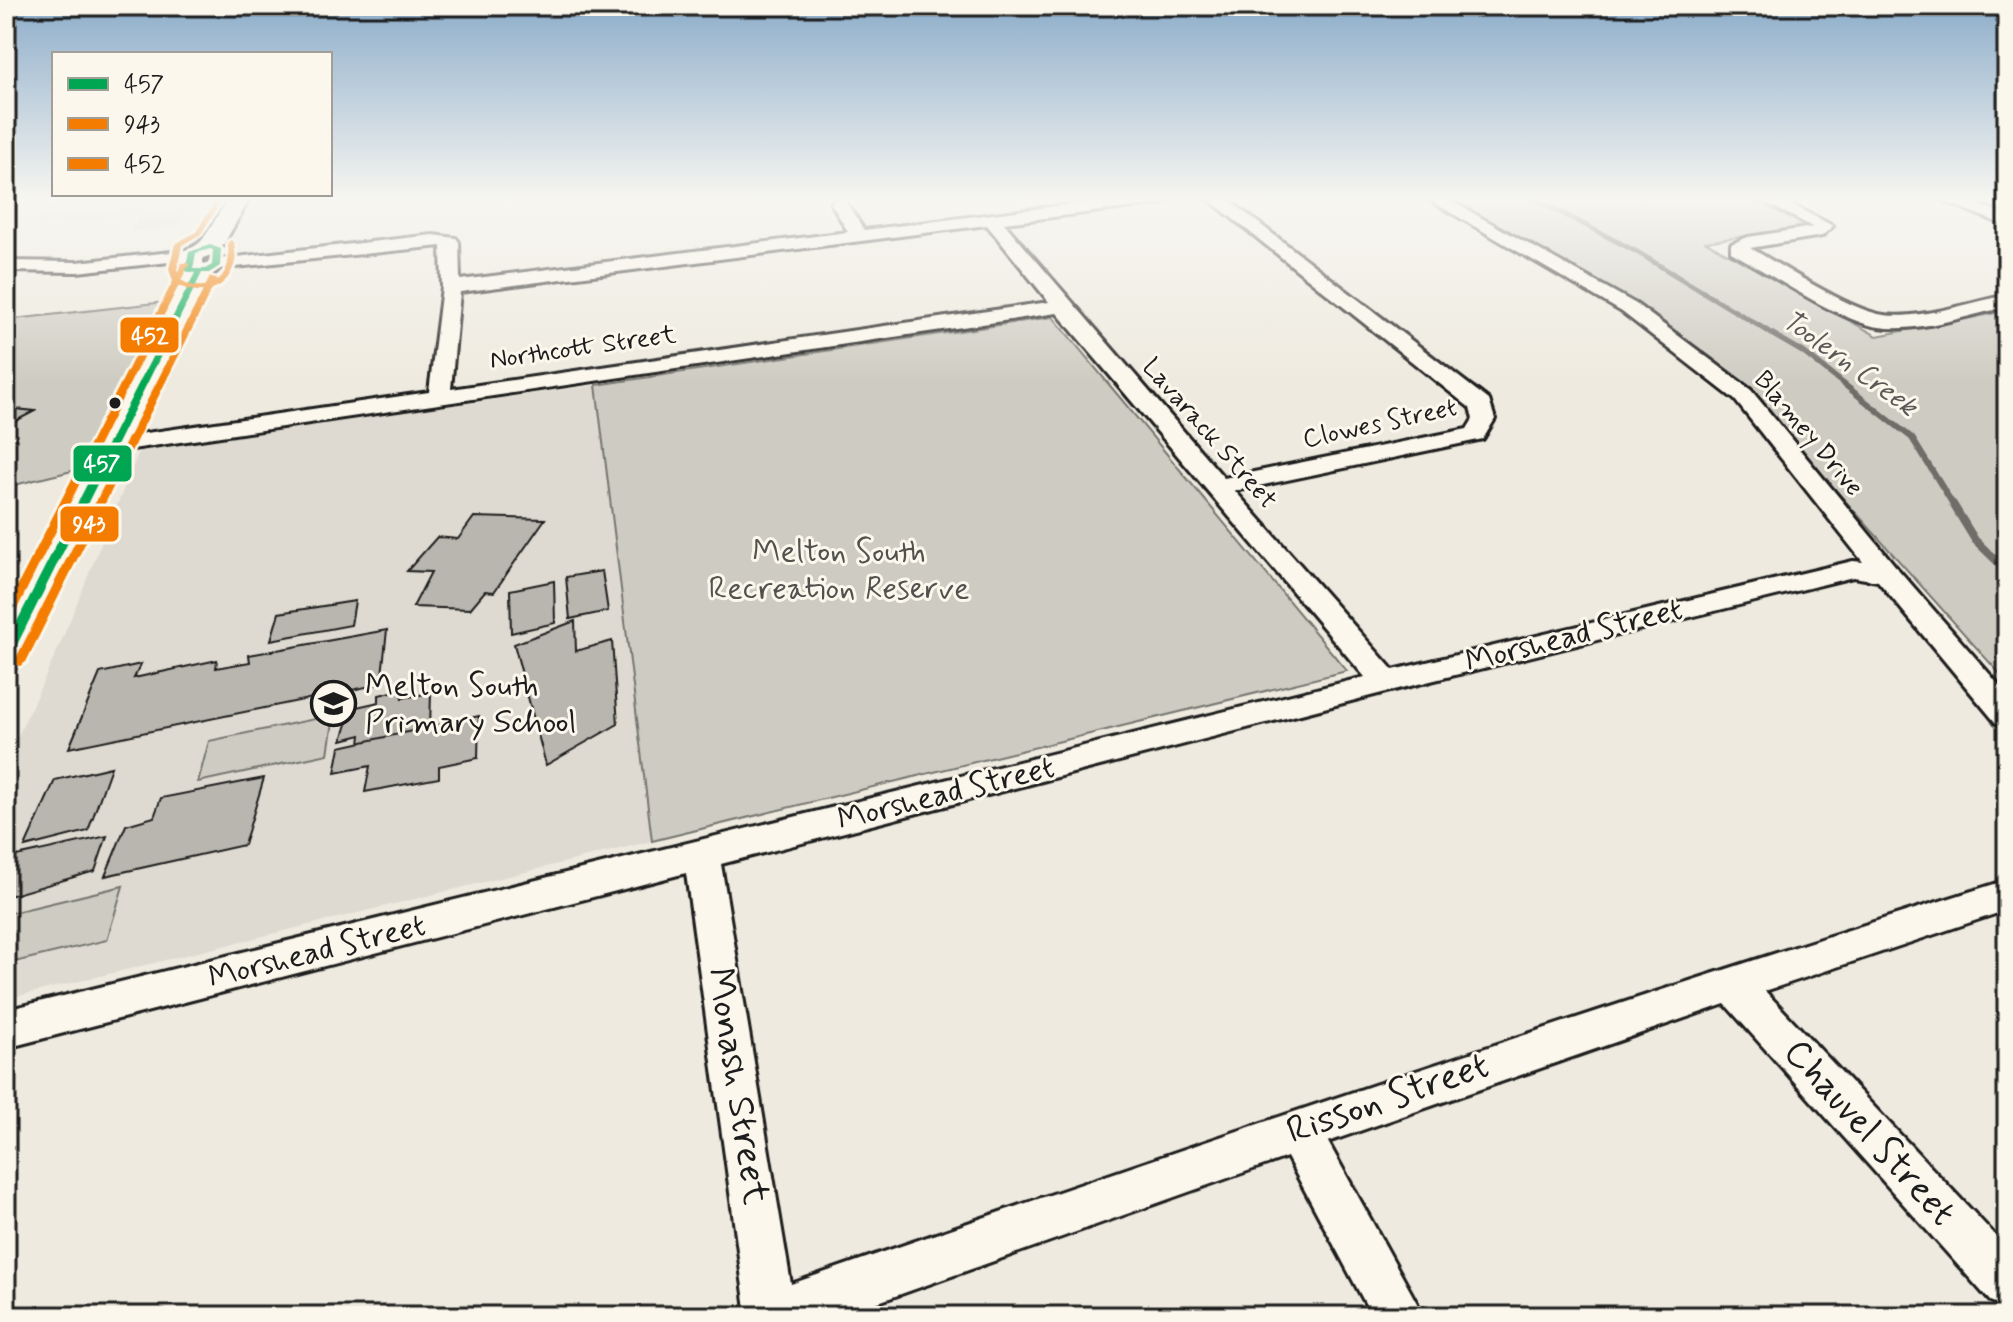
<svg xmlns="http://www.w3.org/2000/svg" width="2013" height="1322" font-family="Mynerve,sans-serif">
<rect width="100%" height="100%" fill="#eeeadf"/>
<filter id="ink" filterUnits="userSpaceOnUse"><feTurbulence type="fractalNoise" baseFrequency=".0125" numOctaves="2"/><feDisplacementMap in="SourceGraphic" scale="16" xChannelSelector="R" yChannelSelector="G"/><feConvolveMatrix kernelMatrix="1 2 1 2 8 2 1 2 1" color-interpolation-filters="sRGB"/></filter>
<g filter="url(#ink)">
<!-- built -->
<g fill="#dedad1">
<polygon points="55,198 191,198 177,227 131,231 138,215 31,226"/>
<polygon points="596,385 652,841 6,999 6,762 59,647 140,449"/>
</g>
<!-- green -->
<g fill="#ceccc2" stroke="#75746f" stroke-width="2">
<polygon points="1441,198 1750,198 1806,226 1706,242 1877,336 2007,311 2007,397 1998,408 2007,412 2007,682 1741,384"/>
<polygon points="192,299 122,459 6,487 6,320"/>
<polygon points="1053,317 1347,671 652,841 596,385"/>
<polygon points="334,715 328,754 198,782 209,741"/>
<polygon points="123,886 107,940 6,964 6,914"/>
</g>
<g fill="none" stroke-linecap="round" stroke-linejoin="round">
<!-- stream-far2 -->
<polyline stroke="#6f6d69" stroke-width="5" points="1533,198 1637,252 1776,336"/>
<!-- stream-far1 -->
<polyline stroke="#6f6d69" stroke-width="6" points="1772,334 1803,352 1912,438 1954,506"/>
<!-- stream -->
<polyline stroke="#6f6d69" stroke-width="8" points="1953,504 1975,540 2007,571"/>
</g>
<!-- building -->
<g fill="#b9b6af" stroke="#1c1c1c" stroke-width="2">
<polygon points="6,408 35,411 6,426"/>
<polygon points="474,517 545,519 494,592 485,591 470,609 413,607 431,572 407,571 437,537 458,539"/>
<polygon points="602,571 608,611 570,619 566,577"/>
<polygon points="554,581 555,623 511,633 510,590"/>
<polygon points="355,601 351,625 271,640 279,613"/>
<polygon points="575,621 576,651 612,641 618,724 546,765 514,644"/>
<polygon points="387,630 381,684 69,748 100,673 141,664 134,678 217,660 216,668 250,662 249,655"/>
<polygon points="404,689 402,698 431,693 430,728 360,744 361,735 342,740 352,708 379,702 379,695"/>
<polygon points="479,716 478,758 439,766 439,778 365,792 370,766 335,773 340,747"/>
<polygon points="111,767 88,831 25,847 55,780"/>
<polygon points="264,778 244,845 105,876 126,825 154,817 161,798"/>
<polygon points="107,836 95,871 6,897 6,876 16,856"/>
</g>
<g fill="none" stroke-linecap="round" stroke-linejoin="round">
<defs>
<g id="street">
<path d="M838 198 845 200 864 230 1123 198H1173L1165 203 1004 223 1224 478 1467 429 1473 419 1470 408 1207 198H1226L1489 400 1495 419 1483 439 1235 491 1393 670 1853 561 1863 562 1735 400 1622 312 1426 198H1446L1636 304 1751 390 1897 568 2007 694V726L1996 723 1878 581 1853 577 1386 692 721 864 791 1284C1196 1144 1599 1007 2007 880V910L1765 991 2007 1248V1308L1990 1301 1725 1004 1328 1142 1424 1316H1372L1287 1157 839 1316H747L686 873 6 1048V1010L1365 677 1057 313 112 452 100 445 112 438 429 392 442 287 441 246 216 269 207 264 210 260 433 235 456 238 459 242 460 280 848 232 831 203ZM987 225 1049 302 451 389 460 292Z"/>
<path d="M1757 198H1779L1833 226 1822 236 1750 248C1783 266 1849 310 1884 315 1918 320 1972 302 2007 295V307C1968 315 1919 333 1879 327 1838 321 1769 273 1731 252V244L1748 237 1813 227Z"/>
<polygon points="1937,198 1961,198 2007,215 2007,226"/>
<polygon points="191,250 197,251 197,259 77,272 6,271 6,261 77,262"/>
</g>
<path id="secondary" d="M228 198H250L219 252 203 258V263L213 266 217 271 209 277 27 655 21 665 6 669V615L183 277 176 271C180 240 189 256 203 239 212 227 220 211 228 198Z"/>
</defs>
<!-- street casing -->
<use href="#street" stroke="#1c1c1c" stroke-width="6"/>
<!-- secondary casing -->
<use href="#secondary" stroke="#1c1c1c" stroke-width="6"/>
<!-- street -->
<use href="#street" fill="#fbf7ec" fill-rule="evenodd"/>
<!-- secondary -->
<use href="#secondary" fill="#fbf7ec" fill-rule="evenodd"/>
<defs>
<path id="bus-1" d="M210 245 221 249 220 266 209 273H202L12 655 6 659V643L195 273 185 271 189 252ZM210 249 213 250 212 265 205 269H193L196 253Z"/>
<polygon id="bus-2" points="210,277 217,279 26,662 20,666 16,665 14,662"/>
<path id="bus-3" d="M217 198H223L201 234 182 245 177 269 178 272 182 263H188L189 265 181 280C196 291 218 288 226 269 230 260 228 251 228 242L231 240 234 242C235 251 237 260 233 268 225 291 198 297 179 285L12 619 6 623V608L173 281 169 269 175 244 196 232Z"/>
</defs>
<!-- bus-1 casing -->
<use href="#bus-1" stroke="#fbf7ec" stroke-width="6"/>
<!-- bus-2 casing -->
<use href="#bus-2" stroke="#fbf7ec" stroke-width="6"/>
<!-- bus-3 casing -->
<use href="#bus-3" stroke="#fbf7ec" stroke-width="6"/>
<!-- bus-1 -->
<use href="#bus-1" fill="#00a651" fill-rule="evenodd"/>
<!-- bus-2 -->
<use href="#bus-2" fill="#f47d01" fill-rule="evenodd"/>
<!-- bus-3 -->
<use href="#bus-3" fill="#f47d01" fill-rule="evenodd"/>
</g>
</g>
<!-- sky -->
<linearGradient id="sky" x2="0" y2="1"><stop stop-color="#8dadca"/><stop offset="0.52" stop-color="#f7f6f1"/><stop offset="1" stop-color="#f7f6f1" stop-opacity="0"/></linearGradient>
<rect width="2013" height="383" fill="url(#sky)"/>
<!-- icons -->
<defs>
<symbol id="school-ring" viewBox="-11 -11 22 22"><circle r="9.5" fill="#fbf7ec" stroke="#1c1c1c" stroke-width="1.5"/><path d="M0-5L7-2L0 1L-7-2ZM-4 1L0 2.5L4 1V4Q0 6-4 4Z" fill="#1c1c1c"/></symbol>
</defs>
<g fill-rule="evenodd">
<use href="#school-ring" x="308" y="678" width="51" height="51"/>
</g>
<!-- markers -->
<circle fill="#1c1c1c" stroke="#fbf7ec" stroke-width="3" cx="115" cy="403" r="7"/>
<g text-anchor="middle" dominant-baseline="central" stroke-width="6" stroke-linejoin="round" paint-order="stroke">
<!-- far-street labels -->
<g font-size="26" fill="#1c1c1c" stroke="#fbf7ec">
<text transform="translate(583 348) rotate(-8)">Northcott Street</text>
<text transform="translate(1380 424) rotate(-12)">Clowes Street</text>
<text transform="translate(1209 434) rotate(49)">Lavarack Street</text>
<text transform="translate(1808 434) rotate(50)">Blamey Drive</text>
</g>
<!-- far-water labels -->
<g font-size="28" font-style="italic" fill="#5a5956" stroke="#fbf7ec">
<text transform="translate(1849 364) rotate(36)">Toolern Creek</text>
</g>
<!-- park labels -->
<g font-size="32" fill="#51514e" stroke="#fbf7ec">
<text x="839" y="552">Melton South<tspan x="839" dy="37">Recreation Reserve</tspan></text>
</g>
<!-- street labels -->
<g font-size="32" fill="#1c1c1c" stroke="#fbf7ec">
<text transform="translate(1574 636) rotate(-14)">Morshead Street</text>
<text transform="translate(946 794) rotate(-14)">Morshead Street</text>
<text transform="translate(317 952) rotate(-14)">Morshead Street</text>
</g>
<!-- poi labels -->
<g font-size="32" fill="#1c1c1c" stroke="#fbf7ec" text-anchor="start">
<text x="365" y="686">Melton South<tspan x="365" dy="37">Primary School</tspan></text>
</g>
<!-- near-street labels -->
<g font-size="38" fill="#1c1c1c" stroke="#fbf7ec">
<text transform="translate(737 1086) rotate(81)">Monash Street</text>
<text transform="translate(1388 1099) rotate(-19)">Risson Street</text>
<text transform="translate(1869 1133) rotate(48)">Chauvel Street</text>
</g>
</g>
<g stroke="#fbf7ec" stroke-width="3">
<rect x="119" y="316" width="61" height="38" rx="8" fill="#f47d01"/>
<rect x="72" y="444" width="61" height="39" rx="8" fill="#00a651"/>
<rect x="59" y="505" width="61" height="38" rx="8" fill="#f47d01"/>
</g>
<g font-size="22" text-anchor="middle" font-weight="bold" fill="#fff">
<text x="150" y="343">452</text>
<text x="102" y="471">457</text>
<text x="89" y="532">943</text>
</g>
<!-- margin -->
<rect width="2013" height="1322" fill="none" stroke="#fbf7ec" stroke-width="32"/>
<rect x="16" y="16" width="1981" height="1290" fill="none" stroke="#1c1c1c" stroke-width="3" filter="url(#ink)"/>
<!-- legend -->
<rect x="52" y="52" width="280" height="144" fill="#fbf7ec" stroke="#a29f99" stroke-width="2"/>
<rect x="68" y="78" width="40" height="12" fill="#00a651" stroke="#a29f99" stroke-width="2"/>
<text x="124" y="92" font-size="24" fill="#1c1c1c">457</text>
<rect x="68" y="118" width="40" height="12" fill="#f47d01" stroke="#a29f99" stroke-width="2"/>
<text x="124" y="132" font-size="24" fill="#1c1c1c">943</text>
<rect x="68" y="158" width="40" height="12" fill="#f47d01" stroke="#a29f99" stroke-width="2"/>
<text x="124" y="172" font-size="24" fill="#1c1c1c">452</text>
</svg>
